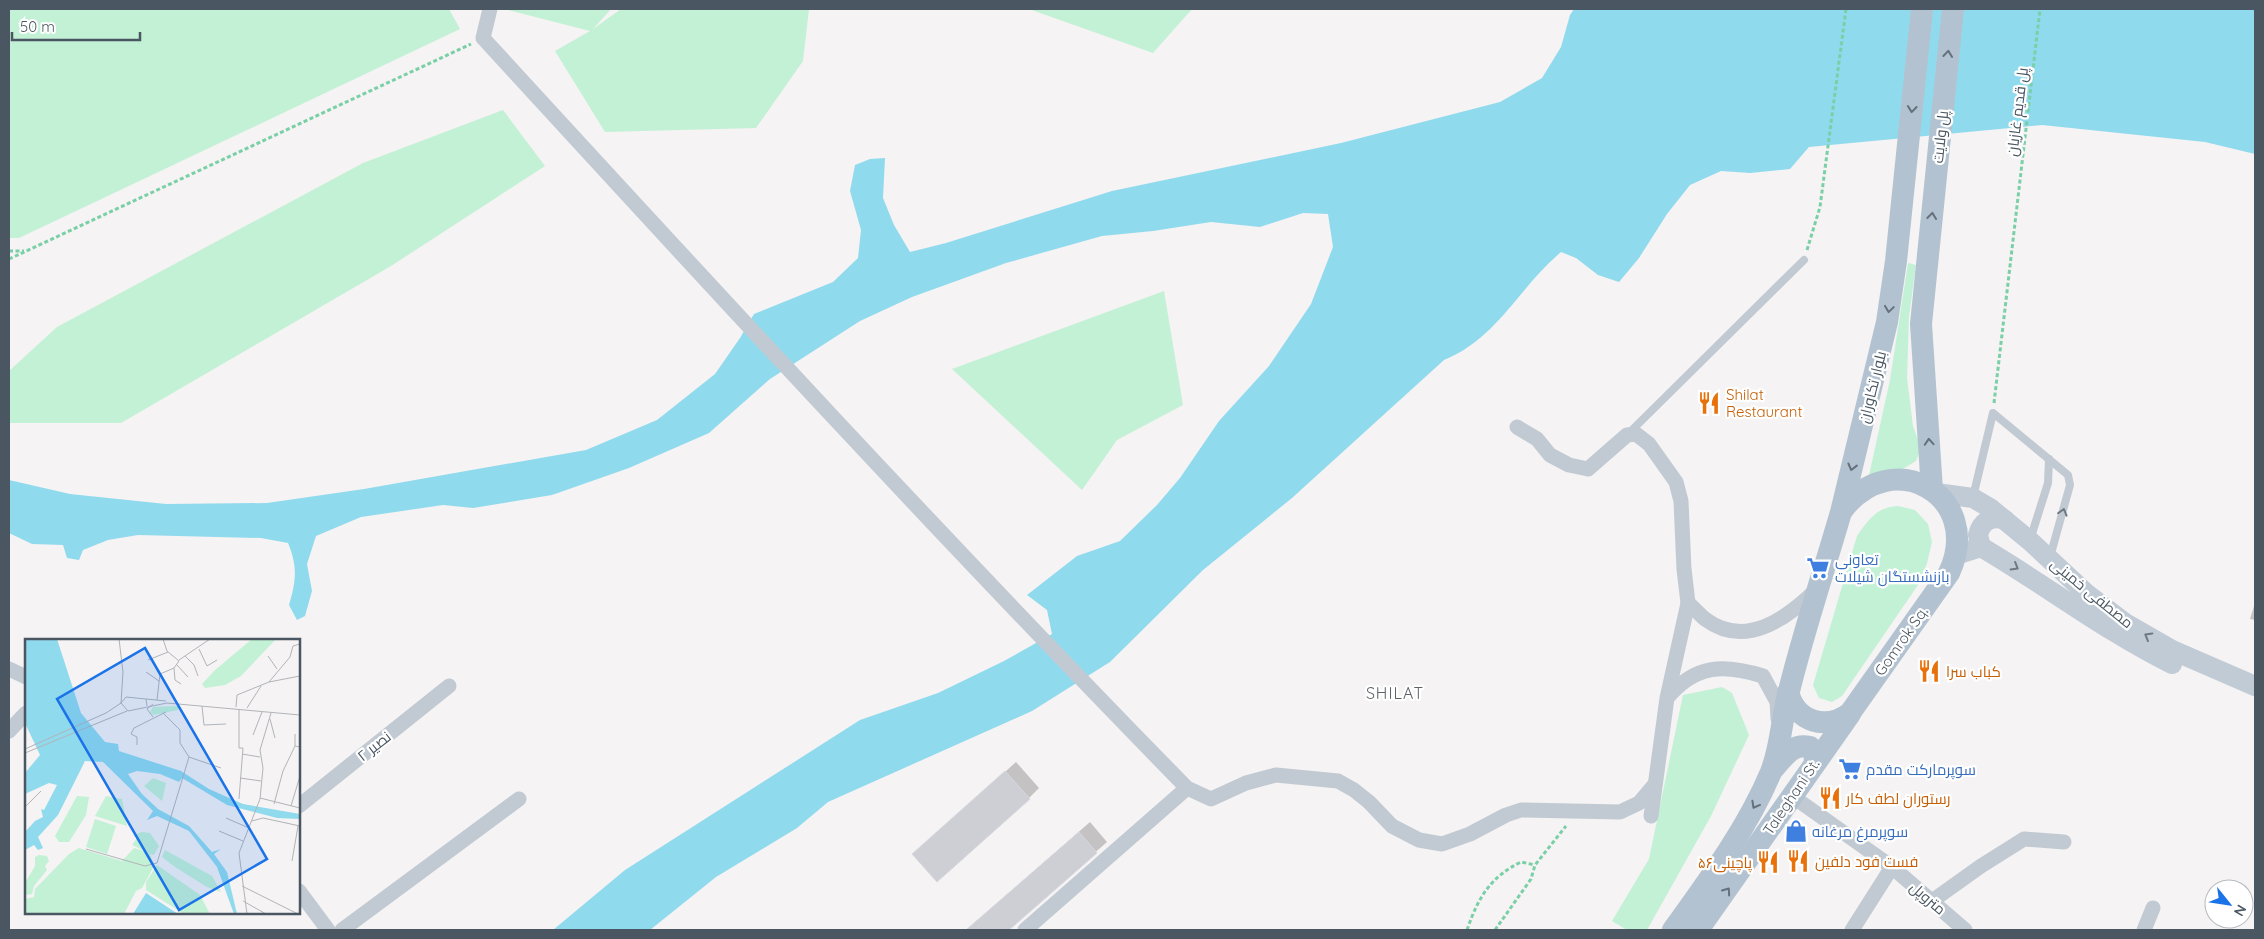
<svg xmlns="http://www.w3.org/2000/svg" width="2264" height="939" font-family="Quicksand,Cairo,sans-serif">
<rect width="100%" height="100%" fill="#f5f3f3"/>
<!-- green -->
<g fill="#c3f1d5">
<polygon points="9,9 449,9 460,29 19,238 9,238"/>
<polygon points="504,9 611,9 593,29 621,9 809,9 803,61 756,128 605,132 555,51 590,31"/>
<polygon points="1029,9 1192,9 1153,53"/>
<polygon points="503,110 545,166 391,266 121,423 9,423 9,371 57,327 363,163"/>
<polygon points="1908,263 1916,265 1909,317 1907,378 1913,426 1921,448 1916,461 1898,472 1868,480 1890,380"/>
<polygon points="1164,291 1183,405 1117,440 1082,490 952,369"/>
<path d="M1898 506 1915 510 1928 524 1932 542 1927 563 1920 582 1842 696 1832 702 1819 698 1813 685 1857 536C1869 519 1877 507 1898 506Z"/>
<polygon points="1722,687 1732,693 1749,735 1711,816 1647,930 1627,930 1612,921 1649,859 1683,695"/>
</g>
<!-- water -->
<path fill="#90daee" d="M1574 9H2255V154L2205 142 2042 125 1809 147 1790 169 1750 173 1721 171 1690 185 1667 214 1639 258 1619 282 1598 275 1576 258 1561 252C1519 287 1498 338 1444 360L1292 498 1203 570 1110 662 1032 711 828 802 797 828 716 877 650 930H553L625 870 860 720 938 693 1004 661 1052 634 1047 610 1027 595 1077 556 1120 541 1157 505 1180 478 1219 421 1269 366 1311 304 1333 247 1328 214 1303 213 1260 227 1211 222 1153 231 1102 236 1006 263 912 297 860 321 770 379 709 433 629 468 552 495 473 508 443 505 361 517 316 536 307 564 312 591 305 616 297 620 289 605C296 581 298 567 288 543L261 538 138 535 108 540 83 550 79 560 67 558 63 545 32 544 9 533V480L70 494 166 504 267 503 364 489 586 450 657 420 715 374 740 338 754 314 833 282 858 258 861 230 850 191 855 165 870 159 885 158 883 198 894 225 910 252 946 243 1112 191 1341 143 1500 102 1542 78 1561 47 1570 15Z"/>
<!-- shadow -->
<g fill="#0003">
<polygon points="2255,603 2255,620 2250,619"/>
<polygon points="1016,762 1039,788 1029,798 925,844"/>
<polygon points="1090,822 1107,842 1007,930 966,930"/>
</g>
<!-- building -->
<g fill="#cdcfd5" stroke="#d7d9de">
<polygon points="1005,771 1030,799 937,882 912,854"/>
<polygon points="1079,832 1097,853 1009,930 966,930"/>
</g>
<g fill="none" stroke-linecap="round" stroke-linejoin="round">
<!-- path -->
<g stroke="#7ad0a6" stroke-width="3" stroke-dasharray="4 2.5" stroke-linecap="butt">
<polyline points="1807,250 1820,207 1846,9"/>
<polyline points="9,251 24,251"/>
<polyline points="9,259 471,44"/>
<polyline points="1994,403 2040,9"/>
<path d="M1467 930C1478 898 1490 877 1521 862L1535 865"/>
<polyline points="1495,930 1531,879 1535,865 1566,826"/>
</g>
<!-- lane -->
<g stroke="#c1cad2" stroke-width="8">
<polyline points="1628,434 1804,260"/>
<polyline points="1973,497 1993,413 2068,475 2070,485 2050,557"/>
<polyline points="2030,540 2048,483 2049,459"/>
</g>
<!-- street -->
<g stroke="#c1cad2" stroke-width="15">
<path d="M490 9 483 38C715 291 947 543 1187 788"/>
<polyline points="1517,427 1537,439 1550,455 1569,465 1588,469 1627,435 1636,434 1649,444 1676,482 1681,501 1684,569 1688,603 1667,698 1651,816"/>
<path d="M1688 603C1694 608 1699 614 1705 619 1745 649 1786 619 1815 591"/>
<polyline points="9,669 26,677"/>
<path d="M1668 697C1696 664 1724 664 1763 676L1777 702 1778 719"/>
<polyline points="9,731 26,713"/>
<polyline points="1792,796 1892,867 1965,930"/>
<polyline points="299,806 449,686"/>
<polyline points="299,891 328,930"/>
<polyline points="1932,901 1981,866 2024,839 2064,842"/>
<polyline points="342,930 519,799"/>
<polyline points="1025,930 1187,788 1211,799 1246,783 1276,775 1338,781 1354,790 1369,802 1392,826 1419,840 1442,844 1470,834 1506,815 1521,810 1620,812 1639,803 1655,784"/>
<polyline points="1852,930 1892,867"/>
<polyline points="2144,930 2153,908"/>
</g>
<!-- secondary -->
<g stroke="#c1cbd6" stroke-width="20">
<polyline points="1936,493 1973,498 1990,508 2030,541 2087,594 2125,623 2172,650 2255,686"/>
<path d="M1981 547 1978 535C1981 522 1991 515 2005 520"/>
<path d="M1956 555 1981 547C2046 585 2105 631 2172 664"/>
</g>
<!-- primary -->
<g stroke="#b3c2d1" stroke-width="22">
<polyline points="1932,490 1921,324 1953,9"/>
<polyline points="1842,508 1887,322 1896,261 1922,9"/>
<path d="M1774 768C1785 756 1792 743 1810 747L1814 751 1815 761"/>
<path d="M1673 930C1709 880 1747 829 1771 772 1782 743 1781 719 1789 691 1804 630 1824 571 1841 512 1891 442 1985 496 1949 573L1850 713C1826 731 1796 722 1788 692"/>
<polyline points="1698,930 1850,714"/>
</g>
</g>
<!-- one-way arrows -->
<defs><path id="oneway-chevron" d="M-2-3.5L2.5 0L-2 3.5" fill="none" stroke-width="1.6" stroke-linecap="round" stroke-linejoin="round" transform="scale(1.25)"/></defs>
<g stroke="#64717d">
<use href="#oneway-chevron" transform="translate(1948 54) rotate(-84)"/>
<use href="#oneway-chevron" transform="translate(1912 109) rotate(96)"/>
<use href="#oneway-chevron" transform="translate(1932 216) rotate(-84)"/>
<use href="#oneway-chevron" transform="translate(1889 309) rotate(98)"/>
<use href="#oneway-chevron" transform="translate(1929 442) rotate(-94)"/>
<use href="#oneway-chevron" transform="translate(1852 467) rotate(104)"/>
<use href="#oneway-chevron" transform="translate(1755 805) rotate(119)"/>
<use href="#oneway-chevron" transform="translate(1727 891) rotate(-55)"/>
</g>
<use stroke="#6e7983" href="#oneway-chevron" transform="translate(2063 512) rotate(-74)"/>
<g stroke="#6e7984">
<use href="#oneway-chevron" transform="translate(2015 567) rotate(31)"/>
<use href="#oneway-chevron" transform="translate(2148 636) rotate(-150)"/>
</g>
<!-- icons -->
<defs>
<symbol id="restaurant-bare" viewBox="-9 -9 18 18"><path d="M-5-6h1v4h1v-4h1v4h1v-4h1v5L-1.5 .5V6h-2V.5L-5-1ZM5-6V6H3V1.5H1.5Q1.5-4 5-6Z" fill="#e8710a" stroke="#fff" stroke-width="2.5" paint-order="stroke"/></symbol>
<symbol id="supermarket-bare" viewBox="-9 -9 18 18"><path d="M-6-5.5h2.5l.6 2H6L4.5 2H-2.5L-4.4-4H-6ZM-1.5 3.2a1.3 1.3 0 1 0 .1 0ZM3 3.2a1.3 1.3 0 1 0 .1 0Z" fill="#3f7fe0" stroke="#fff" stroke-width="2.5" paint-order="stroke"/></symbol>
<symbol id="shop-bare" viewBox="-9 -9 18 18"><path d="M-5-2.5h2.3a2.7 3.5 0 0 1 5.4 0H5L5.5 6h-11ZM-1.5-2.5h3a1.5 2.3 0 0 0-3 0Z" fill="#3f7fe0" stroke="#fff" stroke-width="2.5" paint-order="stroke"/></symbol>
</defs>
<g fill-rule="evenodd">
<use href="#restaurant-bare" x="1693" y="387" width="32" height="32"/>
<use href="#supermarket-bare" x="1802" y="552" width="32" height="32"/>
<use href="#restaurant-bare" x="1913" y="655" width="32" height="32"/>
<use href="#supermarket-bare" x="1834" y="753" width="32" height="32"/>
<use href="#restaurant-bare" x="1814" y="782" width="32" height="32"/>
<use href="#shop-bare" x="1780" y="815" width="32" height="32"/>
<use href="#restaurant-bare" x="1782" y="845" width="32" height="32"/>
<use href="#restaurant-bare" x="1752" y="846" width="32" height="32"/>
</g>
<g text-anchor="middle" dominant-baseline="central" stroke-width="4.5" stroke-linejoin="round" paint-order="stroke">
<!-- street labels -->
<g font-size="15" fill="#4a5661" stroke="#fff">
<text transform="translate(2017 112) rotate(-83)">پل قدیم غازیان</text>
<text transform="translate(1940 137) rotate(-84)">پل ولایت</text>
<text transform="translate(1872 387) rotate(-76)">بلوار تکاوران</text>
<text transform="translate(2092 593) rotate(39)">مصطفی خمینی</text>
<text transform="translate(1901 641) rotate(-55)">Gomrok Sq.</text>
<text transform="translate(374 746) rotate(-38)">نصیر ۲</text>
<text transform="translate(1791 797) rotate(-56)">Taleghani St.</text>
<text transform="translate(1928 898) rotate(41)">متروپل</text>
</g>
<!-- food labels -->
<g font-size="15" fill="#c56008" stroke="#fff" text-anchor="start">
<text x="1726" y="394">Shilat<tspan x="1726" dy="17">Restaurant</tspan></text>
<text x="1946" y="671">کباب سرا</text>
<text x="1846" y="798">رستوران لطف کار</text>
<text x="1815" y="861">فست فود دلفین</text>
<text x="1752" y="862" text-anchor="end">پاچینی۵۶</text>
</g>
<!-- shop labels -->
<g font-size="15" fill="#366cbe" stroke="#fff" text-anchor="start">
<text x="1835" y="559">تعاونی<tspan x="1835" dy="17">بازنشستگان شیلات</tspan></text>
<text x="1866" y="769">سوپرمارکت مقدم</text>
<text x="1812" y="831">سوپرمرغ مرغانه</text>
</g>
<!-- neighbourhood labels -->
<g font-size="16" letter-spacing="1" fill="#5f6368" stroke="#fff">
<text x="1395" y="693">SHILAT</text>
</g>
</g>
<!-- overview -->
<g transform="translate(25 639)">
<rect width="275" height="275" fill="#f5f3f3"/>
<path d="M227 0H251L216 37 200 46 180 49 177 45 189 32ZM153 67V71L128 76 125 73 128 68ZM128 139 141 144 137 162 119 147ZM52 157 64 158 61 176 44 203H34L30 197ZM81 157 97 160 102 187 70 177ZM70 180 91 187 82 215 61 208ZM117 193 125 194 134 207 129 216 125 215 129 227 117 249 111 252 99 275H0V260L9 258 10 250 44 215 54 209 97 222 109 209 122 213 107 206 112 199 108 196ZM140 211 187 237 196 253 182 248 150 228 137 218ZM14 216 22 217 24 222 20 227 22 231 9 247 7 255 0 256V244L10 227V218ZM132 226 175 256 185 275H159L121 251V243Z" fill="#c3f1d5"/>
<path d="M0 0H32L56 74 80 103 93 105 94 112 156 132 184 150 218 165 275 175V180L252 179 202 166 157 139 154 143 135 135 112 132 103 135 117 155 133 170 164 187 187 213 196 210 189 215 202 233 212 275H209L192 228 164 192 132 177 122 181 128 172 78 123 60 122 33 176 13 198 18 209 13 211 9 206 0 211V193L10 182 18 178 16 170 19 171 32 146 24 144 0 155V134L15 116 0 84ZM121 254 153 275H108Z" fill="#90daee"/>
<path fill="none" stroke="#b1b4b9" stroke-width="1" d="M94 0 98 33 96 64M174 10 182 27 192 21M160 17 169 26 173 37M243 17 252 30M123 21 143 13M154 21 185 0M152 26 163 38M149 29 150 41 156 45M121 33 134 42M244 43 275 37M121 60 141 62M132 61 135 35 149 29 154 22 142 12 138 0M128 65 122 70 128 78M122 67 121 60 101 58 96 64 103 72 142 64 275 76M177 67 179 86 201 85M211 68 212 56 244 43 265 18 268 7 275 5M222 69 236 47M138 74 155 91V104L164 118 196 129M245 80 250 99M270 95V107L275 108M228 96 237 73M112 106V98L106 95 109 89 141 73M0 110 81 74 96 64M0 114 102 72M217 115 235 118M215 139 236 142M235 159 275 169M214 160 218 109H214V71M249 165 258 132 270 107M266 167 275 137M0 168 16 152M201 179 224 189M227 182 238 179 275 187M194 192 218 202M61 210 120 227 132 224 164 118M267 222 273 187M217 247 273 275M218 262 241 275M222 275 214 214 235 160 238 129 235 111 246 74"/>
<path fill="#1a73e8" fill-opacity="0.15" stroke="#1a73e8" stroke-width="2.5" d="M120 9 242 220 154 271 32 60Z"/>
<rect width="275" height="275" fill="none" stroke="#4a5661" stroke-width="2.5"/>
</g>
<!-- border -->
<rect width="2264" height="939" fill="none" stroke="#4a5661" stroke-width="20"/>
<!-- north arrow -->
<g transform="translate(2229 904) rotate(120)"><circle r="24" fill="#ffffff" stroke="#b7bbc0"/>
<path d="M0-4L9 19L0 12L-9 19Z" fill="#1a73e8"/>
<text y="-8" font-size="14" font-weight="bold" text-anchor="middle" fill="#4a5661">N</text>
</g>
<!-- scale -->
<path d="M12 32v8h128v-8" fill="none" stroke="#4a5661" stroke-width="2.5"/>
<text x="20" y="32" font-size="15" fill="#4a5661" stroke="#ffffff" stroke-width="4" paint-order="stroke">50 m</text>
</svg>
